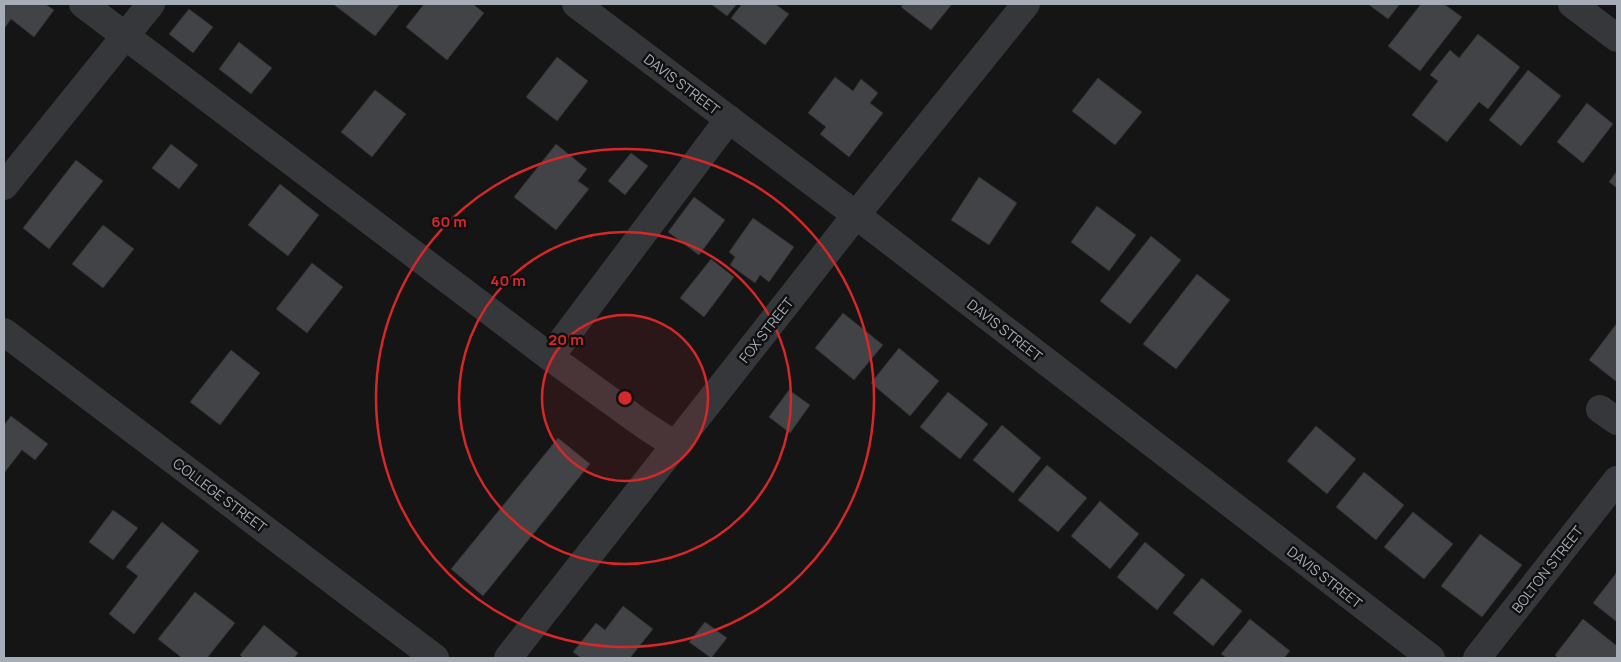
<svg xmlns="http://www.w3.org/2000/svg" width="1621" height="662" font-family="Manrope,sans-serif">
<rect width="100%" height="100%" fill="#151516"/>
<!-- building -->
<g fill="#414346" stroke="#2f2f32">
<polygon points="4,4 45,4 54,10 34,37 11,19 4,29"/>
<polygon points="333,4 400,4 375,36"/>
<polygon points="424,4 473,4 484,13 447,60 406,27"/>
<polygon points="711,4 737,4 727,16"/>
<polygon points="742,4 775,4 789,14 765,45 731,18"/>
<polygon points="903,4 952,4 931,30 901,7"/>
<polygon points="1368,4 1400,4 1388,19"/>
<polygon points="1421,4 1444,4 1462,17 1420,71 1388,46"/>
<polygon points="189,9 213,27 193,53 169,34"/>
<polygon points="1478,34 1520,67 1488,109 1479,102 1447,142 1412,115 1438,81 1430,75 1450,50 1459,58"/>
<polygon points="239,42 272,68 251,94 219,69"/>
<polygon points="557,57 588,81 557,121 526,97"/>
<polygon points="1528,70 1561,96 1521,146 1489,120"/>
<polygon points="835,77 853,91 861,79 878,93 870,103 883,113 849,157 820,134 826,127 808,113"/>
<polygon points="1098,78 1142,112 1115,145 1072,111"/>
<polygon points="375,90 406,114 372,157 341,132"/>
<polygon points="1587,103 1613,124 1583,163 1557,142"/>
<polygon points="171,144 198,165 179,189 152,168"/>
<polygon points="556,144 587,169 578,181 589,189 556,230 514,197"/>
<polygon points="631,153 648,166 625,195 608,181"/>
<polygon points="76,160 103,181 49,249 23,228"/>
<polygon points="1617,171 1617,188 1609,182"/>
<polygon points="979,177 1017,203 989,245 951,220"/>
<polygon points="280,184 319,215 288,256 248,225"/>
<polygon points="694,197 725,220 699,255 668,232"/>
<polygon points="1097,206 1136,235 1109,271 1071,242"/>
<polygon points="753,218 794,247 769,282 760,275 755,283 730,265 735,257 729,252"/>
<polygon points="103,225 134,249 103,288 72,264"/>
<polygon points="1151,236 1181,260 1130,324 1100,301"/>
<polygon points="711,259 734,277 704,317 680,298"/>
<polygon points="312,263 343,287 307,333 276,309"/>
<polygon points="1197,274 1230,300 1176,369 1143,344"/>
<polygon points="843,313 883,345 854,380 815,348"/>
<polygon points="1617,323 1617,382 1589,360"/>
<polygon points="899,348 939,381 910,416 871,383"/>
<polygon points="231,350 260,373 220,425 190,402"/>
<polygon points="789,390 810,405 790,433 769,417"/>
<polygon points="948,392 988,424 960,459 920,427"/>
<polygon points="11,416 48,444 35,460 22,450 4,473 4,425"/>
<polygon points="1002,425 1041,458 1013,493 973,460"/>
<polygon points="1316,426 1356,459 1327,494 1287,461"/>
<polygon points="558,438 590,464 483,596 451,569"/>
<polygon points="1047,465 1087,498 1058,532 1018,500"/>
<polygon points="1364,472 1404,505 1376,540 1336,507"/>
<polygon points="1100,501 1139,534 1110,569 1071,536"/>
<polygon points="113,510 138,528 113,560 89,542"/>
<polygon points="1413,512 1453,544 1424,579 1384,547"/>
<polygon points="162,522 199,551 134,634 109,614 138,576 126,567"/>
<polygon points="1480,534 1522,565 1482,617 1441,586"/>
<polygon points="1145,542 1185,575 1157,610 1117,577"/>
<polygon points="1617,572 1617,622 1593,603"/>
<polygon points="1202,578 1242,611 1213,646 1173,613"/>
<polygon points="195,592 235,623 207,658 182,658 158,639"/>
<polygon points="623,606 653,629 630,658 581,658 573,652 596,623 605,630"/>
<polygon points="1250,619 1290,651 1284,658 1227,658 1221,654"/>
<polygon points="1583,619 1617,646 1617,658 1558,658 1555,655"/>
<polygon points="705,622 727,638 711,658 689,642"/>
<polygon points="264,625 298,653 294,658 243,658 240,655"/>
</g>
<g fill="none" stroke-linecap="round" stroke-linejoin="round">
<!-- minor -->
<g stroke="#36373b" stroke-width="28">
<polyline points="83,4 550,357 644,425 675,445"/>
<polyline points="576,4 856,215 1431,658"/>
<polyline points="1572,4 1617,38"/>
<polyline points="4,186 151,4"/>
<polyline points="4,332 435,658"/>
<polyline points="550,357 729,119"/>
<polyline points="1600,409 1617,421"/>
<polyline points="508,658 856,215 1026,4"/>
<polyline points="1477,658 1617,480"/>
</g>
</g>
<!-- distance rings -->
<circle cx="625" cy="398" r="83" fill="#d62828" fill-opacity=".12"/>
<g fill="none" stroke="#d62828" stroke-width="2.5">
<circle cx="625" cy="398" r="83"/>
<circle cx="625" cy="398" r="166"/>
<circle cx="625" cy="398" r="249"/>
</g>
<g text-anchor="middle" dominant-baseline="central" stroke-width="5" stroke-linejoin="round" paint-order="stroke">
<!-- street labels -->
<g font-size="14" fill="#a7adb6" stroke="#101011">
<text transform="translate(682 84) rotate(37)">DAVIS STREET</text>
<text transform="translate(766 330) rotate(-52)">FOX STREET</text>
<text transform="translate(1005 330) rotate(38)">DAVIS STREET</text>
<text transform="translate(220 495) rotate(37)">COLLEGE STREET</text>
<text transform="translate(1547 569) rotate(-52)">BOLTON STREET</text>
<text transform="translate(1325 577) rotate(38)">DAVIS STREET</text>
</g>
</g>
<circle cx="625" cy="398" r="8" fill="#d62828" stroke="#101011" stroke-width="2.5"/>
<g font-size="15" text-anchor="middle" font-weight="bold" fill="#d62828" stroke="#101011" stroke-width="5" stroke-linejoin="round" paint-order="stroke">
<text x="449" y="227">60 m</text>
<text x="508" y="286">40 m</text>
<text x="566" y="345">20 m</text>
</g>
<!-- border -->
<rect width="1621" height="662" fill="none" stroke="#a7adb6" stroke-width="10"/>
</svg>
